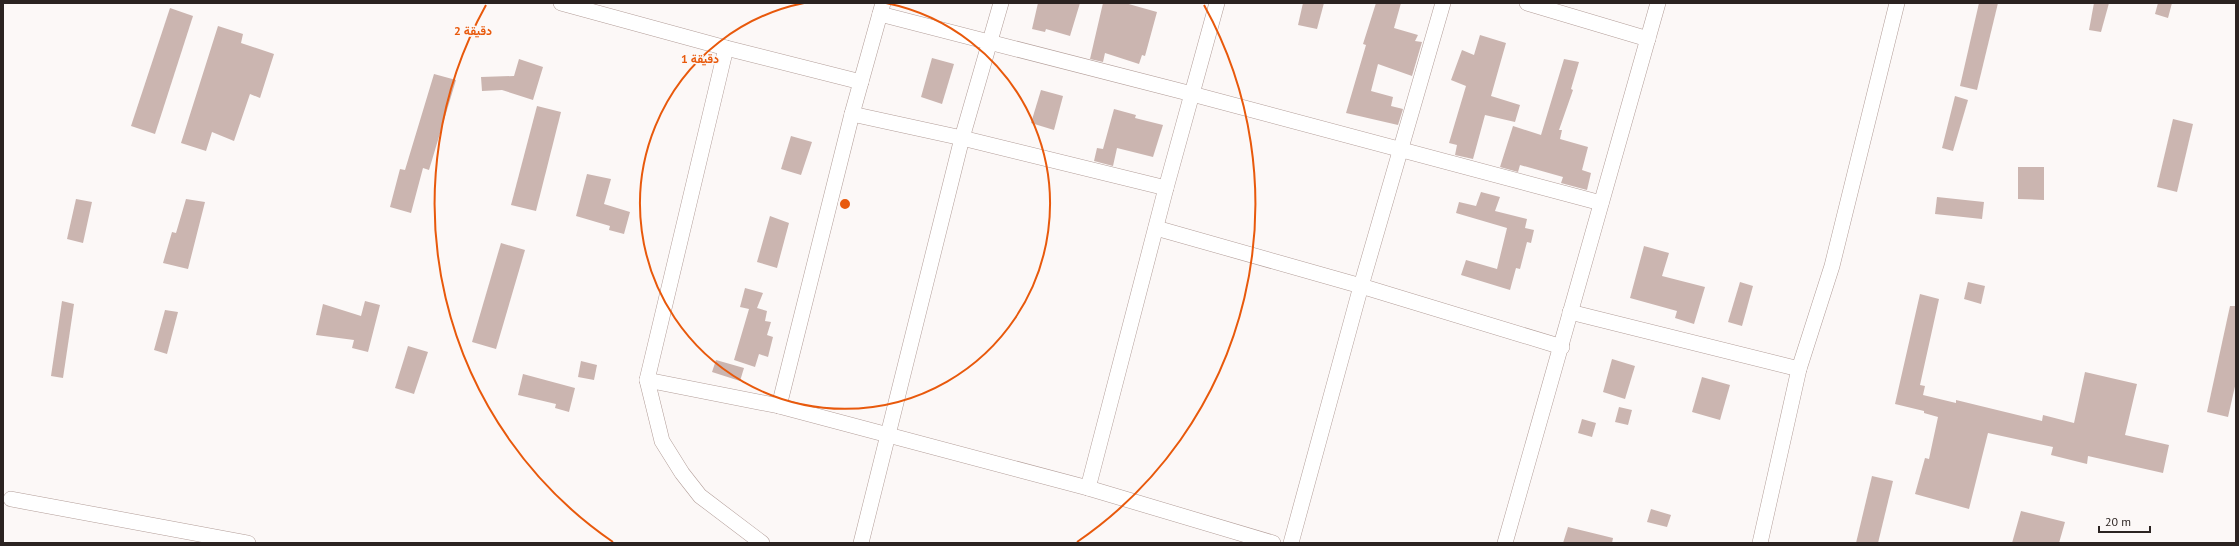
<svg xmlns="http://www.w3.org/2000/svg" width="2239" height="546" font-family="'PT Sans',Vazirmatn,sans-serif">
<rect width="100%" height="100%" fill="#fcf8f7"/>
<!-- building -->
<g fill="#cbb5b0">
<polygon points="1038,3 1080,3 1070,36 1046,29 1045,32 1032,29"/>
<polygon points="1103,3 1125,3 1157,12 1145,56 1142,55 1139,64 1105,53 1103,62 1090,59"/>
<polygon points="1303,3 1324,3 1317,29 1298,25"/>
<polygon points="1376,3 1401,3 1394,28 1418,35 1415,41 1422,42 1412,76 1378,64 1371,91 1393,97 1391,106 1403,109 1398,125 1346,113 1366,45 1363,44"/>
<polygon points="1979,3 1998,3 1977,90 1960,86"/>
<polygon points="2094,3 2109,3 2101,32 2089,30"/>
<polygon points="2158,3 2172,3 2168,18 2155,14"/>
<polygon points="170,8 193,16 155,134 131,126"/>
<polygon points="218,26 243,34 241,43 274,54 260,98 250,94 234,141 212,132 206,151 181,143"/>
<polygon points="1480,35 1506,43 1491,96 1520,105 1515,122 1485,115 1473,159 1455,155 1457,145 1449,143 1466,86 1451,80 1462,50 1474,55"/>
<polygon points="932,58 954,64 942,104 921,97"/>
<polygon points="519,59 543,67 533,100 502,90 482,91 481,77 514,76"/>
<polygon points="1564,59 1579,62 1571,89 1573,90 1559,130 1562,130 1560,139 1588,147 1582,170 1591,173 1587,190 1561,183 1563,177 1520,165 1518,172 1500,167 1513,126 1541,135"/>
<polygon points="434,74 456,80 429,170 423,168 411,213 390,207 400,169 405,170"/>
<polygon points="1041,90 1063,96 1054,130 1031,123"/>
<polygon points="1955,96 1968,100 1953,151 1942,148"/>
<polygon points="537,106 561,112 536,211 511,205"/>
<polygon points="1114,109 1136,115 1135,118 1163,125 1153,157 1117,148 1113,166 1094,161 1097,148 1103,149"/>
<polygon points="2173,119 2193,124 2177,192 2157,187"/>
<polygon points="791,136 812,142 801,175 781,169"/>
<polygon points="2018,167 2044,167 2044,200 2018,199"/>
<polygon points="587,174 611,179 604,204 630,212 624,234 609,230 610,226 576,216"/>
<polygon points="1481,192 1500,197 1495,211 1527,219 1525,228 1534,230 1531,243 1527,242 1520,269 1516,268 1510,290 1461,275 1466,260 1497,269 1507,228 1456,213 1459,202 1476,206"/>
<polygon points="1937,197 1984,202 1982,219 1935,214"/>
<polygon points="76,199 92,202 83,243 67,239"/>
<polygon points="186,199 205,202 188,269 163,263 172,232 176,233"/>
<polygon points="770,216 789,223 777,268 757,262"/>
<polygon points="501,243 525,250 496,349 472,342"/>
<polygon points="1644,246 1669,253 1662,276 1705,287 1694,324 1675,318 1677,311 1630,298"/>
<polygon points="1740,282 1753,286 1742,326 1728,322"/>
<polygon points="1968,282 1985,286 1981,304 1964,299"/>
<polygon points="745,288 763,293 757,308 767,311 765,321 771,322 767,335 773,337 768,357 759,354 755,367 734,360 749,309 740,307"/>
<polygon points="1920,294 1939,299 1920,385 1925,386 1923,395 1956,403 1956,400 2042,421 2043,415 2074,423 2085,372 2137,384 2125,435 2169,445 2163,473 2088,456 2087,464 2051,455 2053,447 1988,433 1969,509 1915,494 1925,458 1929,459 1938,417 1924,413 1924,411 1895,404"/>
<polygon points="62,301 74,304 63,378 51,376"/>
<polygon points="365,301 380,305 368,352 352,348 354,340 316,335 323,304 361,316"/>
<polygon points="2230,306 2236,306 2236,382 2228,417 2207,412"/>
<polygon points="165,310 178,312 167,354 154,350"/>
<polygon points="408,346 428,352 414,394 395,388"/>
<polygon points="1612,359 1635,366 1625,399 1603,392"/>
<polygon points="716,360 744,368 740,381 712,372"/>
<polygon points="581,361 597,365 594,380 578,377"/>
<polygon points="523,374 575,388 569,412 555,408 556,404 518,395"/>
<polygon points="1702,377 1730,385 1720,420 1692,412"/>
<polygon points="1619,407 1632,410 1628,425 1615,422"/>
<polygon points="1582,419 1596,423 1592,437 1578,433"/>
<polygon points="1872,476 1893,481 1878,543 1856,543"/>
<polygon points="1651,509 1671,515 1667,527 1647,522"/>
<polygon points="2021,511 2065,522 2059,543 2012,543"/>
<polygon points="1568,527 1613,538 1612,543 1563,543"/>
</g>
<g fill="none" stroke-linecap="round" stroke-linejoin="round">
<defs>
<g id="minor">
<polyline points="561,3 726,48 861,82"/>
<polyline points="1527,3 1648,39"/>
<polyline points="880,14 1192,94 1601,203"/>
<polyline points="726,48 647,380 662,441 682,473 700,496 762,543"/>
<polyline points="852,114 962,138 1166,188"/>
<polyline points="1156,228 1361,286 1562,347"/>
<polyline points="1570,312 1799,369"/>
<polyline points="647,380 779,406 1088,488 1273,543"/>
<polyline points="779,406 852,114 883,3"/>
<polyline points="1088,488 1166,188 1217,3"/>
<polyline points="11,499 248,543"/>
<polyline points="861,543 962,138 1001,3"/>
<polyline points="1291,543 1361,286 1443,3"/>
<polyline points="1505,543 1658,3"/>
<polyline points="1760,543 1799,369 1832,266 1897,3"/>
</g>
</defs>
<!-- minor casing -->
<use href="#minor" stroke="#b39e99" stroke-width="16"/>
<!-- minor -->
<use href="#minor" stroke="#fff" stroke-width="15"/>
</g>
<!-- distance rings -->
<g fill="none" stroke="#e8590c" stroke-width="2">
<path d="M886 3A205 205 0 1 1 804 3"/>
<path d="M613 542A410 410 0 0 1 486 5M1204 5A410 410 0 0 1 1077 542"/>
</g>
<circle cx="845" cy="204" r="6" fill="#e8590c" stroke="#fcf8f7" stroke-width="2"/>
<g font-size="12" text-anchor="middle" font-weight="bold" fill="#e8590c" stroke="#fcf8f7" stroke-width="3" stroke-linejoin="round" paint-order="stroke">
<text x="473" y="35">2 دقيقة</text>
<text x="700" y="63">1 دقيقة</text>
</g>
<!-- border -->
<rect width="2239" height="546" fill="none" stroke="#2b2321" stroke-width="8"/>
<!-- scale -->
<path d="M2099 526v6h51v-6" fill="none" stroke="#2b2321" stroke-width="2"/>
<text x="2105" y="526" font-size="12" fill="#2b2321" stroke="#fcf8f7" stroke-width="3" paint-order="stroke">20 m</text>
</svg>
